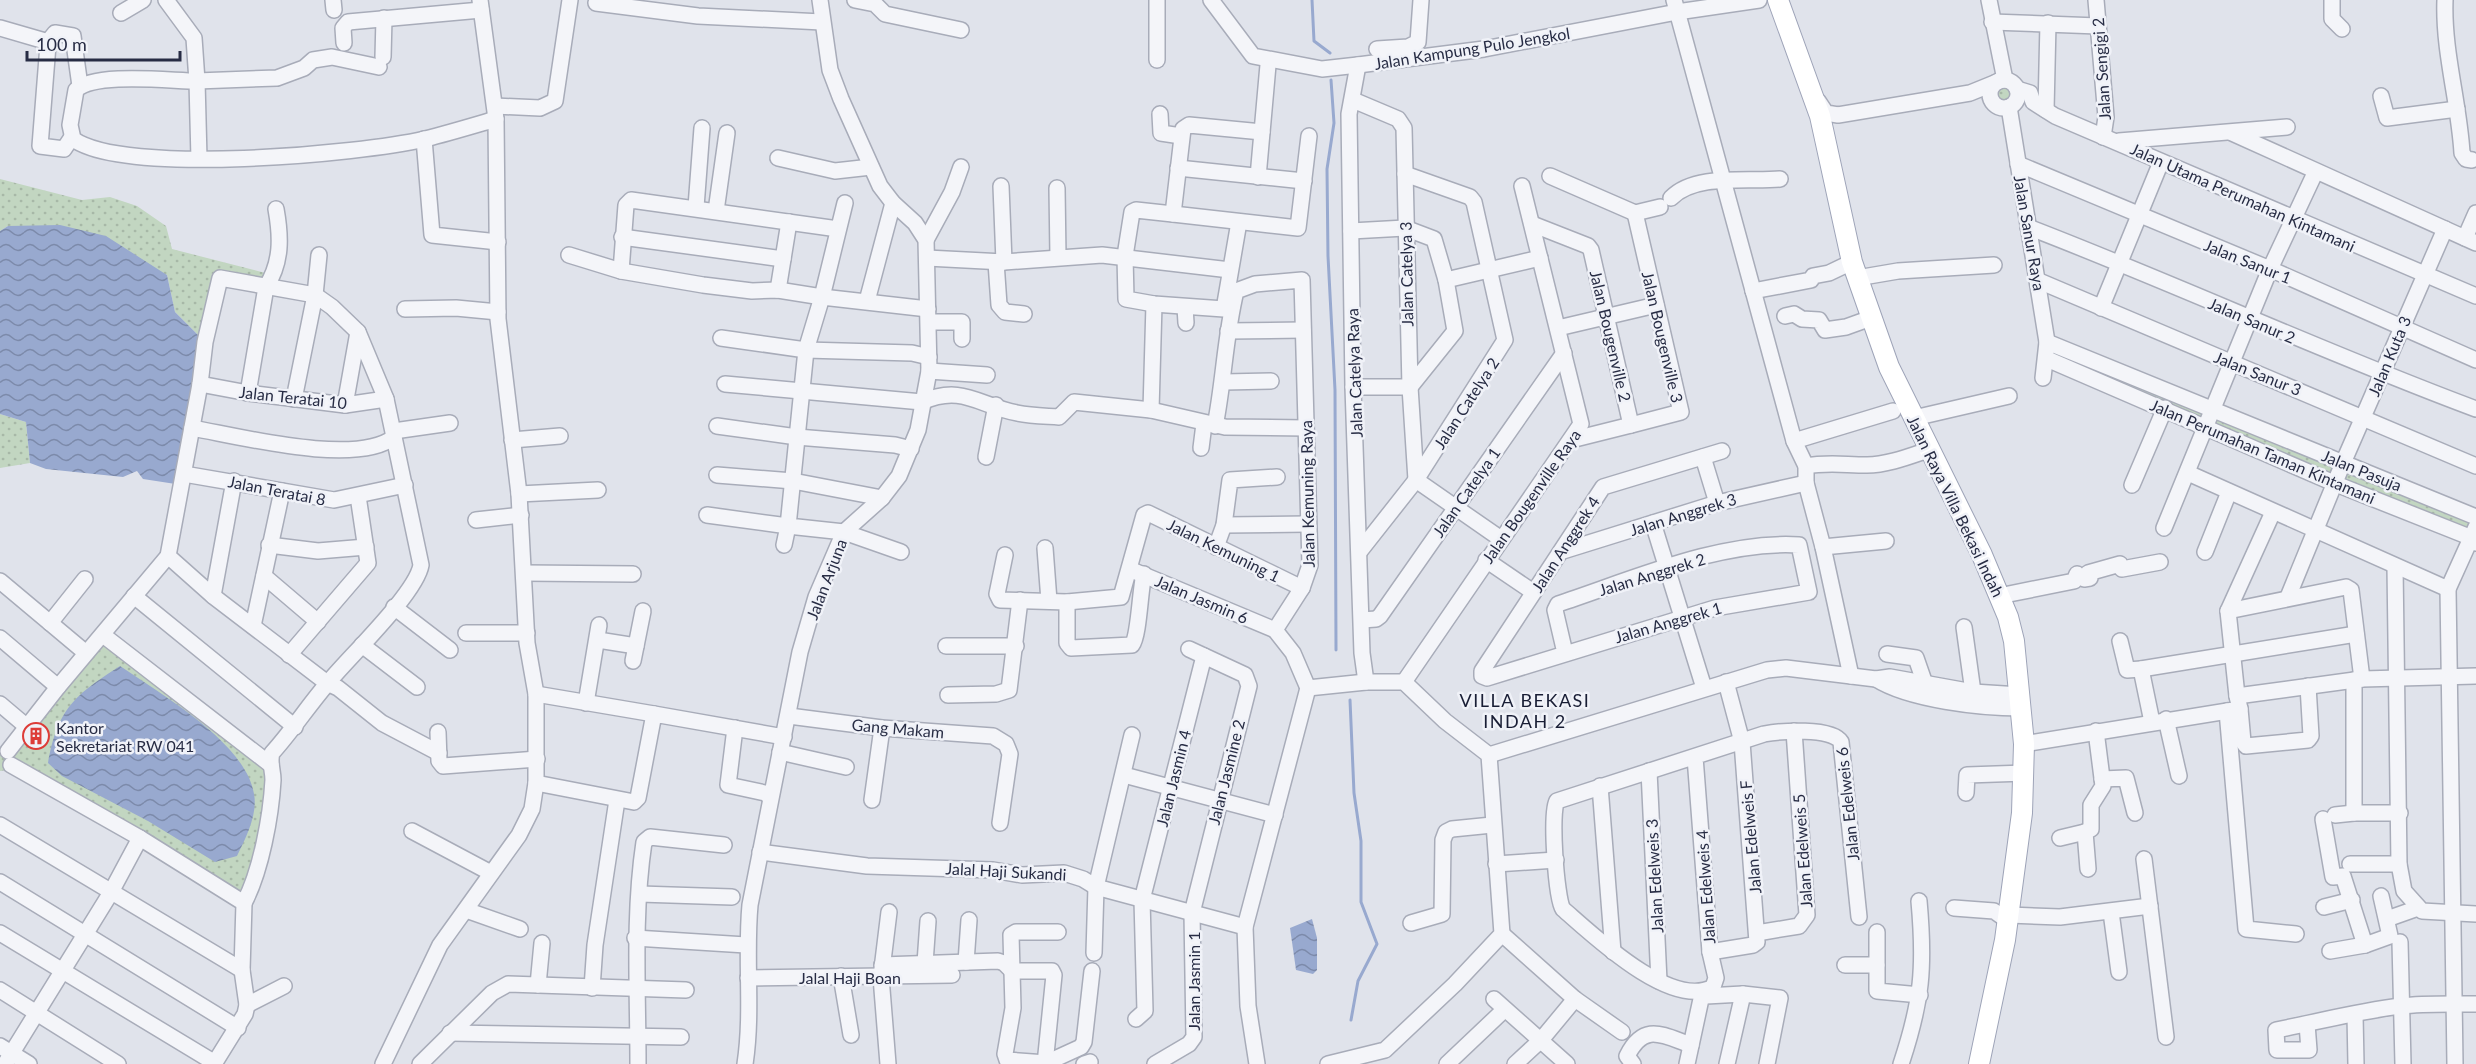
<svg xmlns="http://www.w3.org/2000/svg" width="2476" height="1064" font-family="Lato,sans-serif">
<defs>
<pattern id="grass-dots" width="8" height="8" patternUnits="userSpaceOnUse" patternTransform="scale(1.5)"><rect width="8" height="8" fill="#c2d6c1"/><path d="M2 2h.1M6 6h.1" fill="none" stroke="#a7b8a7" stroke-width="1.8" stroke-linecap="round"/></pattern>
<pattern id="water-waves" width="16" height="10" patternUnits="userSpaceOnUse" patternTransform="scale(1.5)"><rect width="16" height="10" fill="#98a9cf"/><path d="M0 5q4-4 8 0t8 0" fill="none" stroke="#7c8aaa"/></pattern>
</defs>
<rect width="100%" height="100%" fill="#e0e3eb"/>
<!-- grass -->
<g fill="url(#grass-dots)">
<polygon points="2011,82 2015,85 2017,99 2011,106 2000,107 1992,99 1991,89"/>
<polygon points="0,179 82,200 110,197 137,206 166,226 172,249 273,275 266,287 220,278 205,342 175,312 167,275 8,226 0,231"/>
<polygon points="2054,345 2472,514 2472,538 2047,359"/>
<polygon points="0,414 26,422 30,463 0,468"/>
<polygon points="103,635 272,771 244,903 7,770 0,771 0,748 4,748"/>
</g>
<!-- water -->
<g fill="url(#water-waves)">
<polygon points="60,225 106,236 167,275 175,312 205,342 182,485 143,479 137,471 123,477 46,469 30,463 26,422 0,414 0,231 8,226"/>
<path d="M120 666C161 694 246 743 254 794 258 814 246 838 237 856L215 862 148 821 62 776 48 763C58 708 75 695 120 666Z"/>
<polygon points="1312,919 1317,938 1317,970 1313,974 1296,970 1290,928"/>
</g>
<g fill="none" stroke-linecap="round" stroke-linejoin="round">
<!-- stream -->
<g stroke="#98a9cf" stroke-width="3">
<polyline points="1312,0 1314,41 1330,53"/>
<polyline points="1331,80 1334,123 1327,169 1328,256 1335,390 1336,650"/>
<polyline points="1350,700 1354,793 1361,841 1361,902 1377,944 1358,981 1351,1020"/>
</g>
<defs>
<g id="minor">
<polyline points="166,0 194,38 197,81 277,78 304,68 313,60 332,57 379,67"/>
<polyline points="333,0 334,10"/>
<polyline points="855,0 875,4 885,14 961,30"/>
<polyline points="1211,0 1253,56 1322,69 1358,65 1484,49 1677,12 1759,0"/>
<polyline points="1674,0 1794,441 1806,466 1806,483 1823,547 1851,676"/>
<polyline points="1989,0 2005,80"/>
<polyline points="2096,0 2106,117 2103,137"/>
<polyline points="2332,0 2332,19 2342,29"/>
<path d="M2445 0C2443 51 2459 102 2462 153L2466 159 2472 160"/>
<polyline points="596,3 698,16 822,22"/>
<polyline points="121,13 143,0"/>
<polyline points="1992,22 2098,26"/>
<polyline points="0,28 45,41 48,45 40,146 64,149 72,137"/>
<polyline points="47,43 55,33 73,36 80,86"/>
<polyline points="344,43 343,28 348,22 481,10"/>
<polyline points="1377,49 1408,47 1418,42 1421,0"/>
<polyline points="383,57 384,18"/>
<polyline points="1157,60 1157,0"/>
<polyline points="1358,65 1349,114 1353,387 1362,653 1366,682"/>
<circle cx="2004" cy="94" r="14"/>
<polyline points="2017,89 2030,93 2033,102 2055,116 2476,296"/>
<polyline points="2381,96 2387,118 2457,109"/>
<polyline points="1353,100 1398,119 1404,128 1410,387 1416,480 1501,539"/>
<polyline points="1818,101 1826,113 1838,115 1970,93 2002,80"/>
<polyline points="495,106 540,108 555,101 570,0"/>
<polyline points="2009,107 2047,342 2043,378"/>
<polyline points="2046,110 2048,23"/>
<polyline points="1160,114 1161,133 1181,136"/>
<polyline points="2232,133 2476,243"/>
<polyline points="424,139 432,235 498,242"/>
<polyline points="2119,141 2287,127"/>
<polyline points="778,158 835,171 871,167"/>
<path d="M199 159 197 81C171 81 94 72 76 90L70 125 73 139C124 176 361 154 425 139 449 133 472 126 496 119"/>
<polyline points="2018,164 2270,269 2476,360"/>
<polyline points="1178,168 1304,181"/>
<polyline points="1550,176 1635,213 1660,207"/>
<polyline points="1258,177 1268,65"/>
<polyline points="1001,186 1004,262"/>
<polyline points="1057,188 1058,257"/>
<path d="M1671 198C1695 173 1748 182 1780 179"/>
<polyline points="696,207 702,128"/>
<polyline points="716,211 727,133"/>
<polyline points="1173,214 1298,228 1309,136"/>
<polyline points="1239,222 1224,309 1154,304 1126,299 1125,256 1132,212 1136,210 1173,214 1183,129 1189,125 1262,132"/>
<polyline points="1532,224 1588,246 1591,250 1631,425 1571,440"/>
<path d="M2028 227C2179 285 2325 353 2476 409"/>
<polyline points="1351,231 1405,228 1434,239 1446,280 1455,331 1410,387 1353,387"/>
<polyline points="622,237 783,259"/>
<polyline points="2465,238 2476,213"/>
<polyline points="926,240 952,192 961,167"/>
<polyline points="569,255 621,271 703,285 752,291 778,290 822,297 845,203"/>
<polyline points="927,258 1004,262 1102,255 1230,270"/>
<polyline points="996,262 999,305 1005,312 1024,314"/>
<polyline points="621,271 626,205 631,200 838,229"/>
<polyline points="1857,278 1898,271 1994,265"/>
<polyline points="1446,280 1540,258"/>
<polyline points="2039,281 2476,466"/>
<polyline points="778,290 789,222"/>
<polyline points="1753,291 1811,280 1813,276 1829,273 1852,262"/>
<polyline points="867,301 893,203"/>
<polyline points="1185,307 1186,323"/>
<polyline points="2101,308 2161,162"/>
<polyline points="405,309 456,308 498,312"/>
<polyline points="1785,316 1794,314 1802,319 1819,320 1825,330 1846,327 1871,318"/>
<polyline points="929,322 962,322 962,339"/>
<polyline points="1558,328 1656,305"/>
<polyline points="1228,331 1303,330"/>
<polyline points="721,338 806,350 912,353 929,357"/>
<polyline points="2047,342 2476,517"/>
<polyline points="2047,359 2336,484 2472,538 2476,543"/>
<polyline points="929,371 987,375"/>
<polyline points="1224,382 1271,381"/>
<polyline points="200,384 248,393 345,405 386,399"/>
<path d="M725 384 922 402C962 384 980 406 1017 413 1031 416 1045 416 1059 417L1074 402 1151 410 1225 427 1306 428"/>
<path d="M248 393 266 287C282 262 281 237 276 209"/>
<polyline points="294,399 315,295 319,255"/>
<polyline points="345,405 358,332"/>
<polyline points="1151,410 1154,304"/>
<polyline points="1914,418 2009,396"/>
<polyline points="1631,425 1681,412 1635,213"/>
<polyline points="717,426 797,437 895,445 911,449"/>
<path d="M1215 426C1224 381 1225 336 1236 291L1255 284 1302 280 1310 565 1302 588 1275 630 1293 653 1308 688"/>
<path d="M192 428C238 436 357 467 394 437"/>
<polyline points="394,431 450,423"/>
<polyline points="512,440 560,436"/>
<polyline points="1794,441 1893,411"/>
<polyline points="1201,448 1204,424"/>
<polyline points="986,457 996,405"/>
<polyline points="1703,457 1717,503"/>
<path d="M1806 466C1827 462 1845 465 1867 465 1888 465 1910 456 1931 449"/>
<polyline points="2188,473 2448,589"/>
<polyline points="184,474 334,500 405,485"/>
<polyline points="717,475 793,481 882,498"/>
<polyline points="2132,485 2165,408"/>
<polyline points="519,494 598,490"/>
<polyline points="707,515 788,526 784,545"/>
<polyline points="476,520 521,515"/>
<polyline points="1653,523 1704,688"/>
<polyline points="1224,525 1308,524"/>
<polyline points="2164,528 2270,269 2315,173"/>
<polyline points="269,545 318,551 366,547"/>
<polyline points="1216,547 1224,525 1230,480 1277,477"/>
<polyline points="1823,547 1886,541"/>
<polyline points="1045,548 1049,601"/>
<polyline points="1360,551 1416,480 1505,340 1474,202 1470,197 1405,174"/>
<polyline points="1563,551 1717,503 1806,483"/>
<polyline points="901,552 844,532 788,526 806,350 822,297 928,309"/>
<polyline points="2205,552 2229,492"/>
<polyline points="1005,555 997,594 1000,600 1067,602 1121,597 1144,515 1148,513 1302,588"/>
<polyline points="168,556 213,596 327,683 338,688 382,723 439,753"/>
<polyline points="1486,560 1533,592"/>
<polyline points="2395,566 2399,864 2404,891 2422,911 2476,914"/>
<polyline points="1134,571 1275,630"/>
<polyline points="524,573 633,574"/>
<polyline points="264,576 318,622"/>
<polyline points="0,581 86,653"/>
<polyline points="134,596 295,727"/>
<polyline points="213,596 234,481"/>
<polyline points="1999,596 2074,581 2077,574 2084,579 2090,578 2088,573 2120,564 2122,569 2160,562"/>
<polyline points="2288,597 2343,463 2445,229"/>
<path d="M1067 602V643L1071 648 1132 645C1139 636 1140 590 1144 574"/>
<polyline points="394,607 450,650"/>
<polyline points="2228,611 2346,587 2351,590 2362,679"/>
<polyline points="1362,620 1376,619 1380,616 1564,353"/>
<polyline points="50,623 85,579"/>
<polyline points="253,626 282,491"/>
<polyline points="1964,627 1973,692"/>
<polyline points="466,633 527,633"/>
<polyline points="103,635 271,765"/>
<polyline points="0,638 58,687"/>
<polyline points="598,640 636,646"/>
<polyline points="2120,641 2127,670 2141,669"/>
<polyline points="362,645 417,687"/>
<polyline points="946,646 1016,646"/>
<path d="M1565 653 1555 610 1558 604C1631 580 1721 540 1799 545L1809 592 1715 608 1487 678 1482 676V671L1603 487 1722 451"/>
<polyline points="1887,654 1916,658 1925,684"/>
<polyline points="289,655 368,563 358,496"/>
<polyline points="633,661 643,611"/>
<path d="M1876 679C1909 700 1981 708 2021 708"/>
<polyline points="2354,680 2354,813 2400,813"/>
<polyline points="1404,682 1581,424 1522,186"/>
<polyline points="1308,688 1366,682 1404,682 1445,721 1489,755 1502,934 1455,984 1385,1050 1328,1064"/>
<polyline points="536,694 654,714"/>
<polyline points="948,695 996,694 1009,690 1020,600"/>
<polyline points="2237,696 2228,611 2273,512"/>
<polyline points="586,703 599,625"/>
<polyline points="0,704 26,726"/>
<polyline points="2240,709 2243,742 2246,746 2308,740 2311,736 2308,686"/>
<polyline points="2227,711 2246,929 2296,934"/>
<polyline points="789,716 882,728 993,736 1006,744 1010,754 1000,823"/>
<polyline points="2166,719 2179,776"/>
<polyline points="2152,722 2141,669 2356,634"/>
<polyline points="735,728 728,785 765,793 770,797"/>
<polyline points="438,732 439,761 443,766 537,759"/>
<polyline points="2024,744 2240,709 2237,696 2362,679 2476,676"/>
<path d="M8 751 58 687 168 556 200 384 205 342 220 278 315 295 332 307 358 332 386 399 421 565C416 594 347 659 327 684 308 706 292 731 272 753 269 762 273 770 273 780 271 816 261 871 244 903"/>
<polyline points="780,752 846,767"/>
<polyline points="1489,755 1767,670 1786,668 1876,679 1890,677 1973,692 2020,695"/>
<path d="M1695 757 1710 952 1716 978 1713 987C1671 1010 1593 935 1563 909 1556 899 1550 809 1557 801L1764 734C1780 731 1832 727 1841 742L1859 917"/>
<polyline points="11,765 140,838 244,903 242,970 247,1005 245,1014 214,1064"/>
<polyline points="1649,771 1659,981"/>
<polyline points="1124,775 1275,815"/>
<polyline points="2102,779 2126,778 2135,813"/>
<polyline points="536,783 634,802 638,798 654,714 784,737"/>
<polyline points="1600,786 1613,952"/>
<polyline points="1966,793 1967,775 2025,773"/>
<polyline points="872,800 882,728"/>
<polyline points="2335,815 2354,813"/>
<polyline points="2323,819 2333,877 2343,876 2365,945"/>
<polyline points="0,825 242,970"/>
<polyline points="412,831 491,873"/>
<polyline points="2060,838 2085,832"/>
<polyline points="760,852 867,866 993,870 1022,875 1064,873 1083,879 1096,887 1245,927"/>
<polyline points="2144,859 2166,1037"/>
<polyline points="1496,864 1556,860"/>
<polyline points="2350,864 2399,864"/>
<polyline points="2088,869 2085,832 2091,829 2091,805 2103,786 2096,731"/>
<polyline points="0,882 238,1028"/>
<polyline points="640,894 732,897"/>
<polyline points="2324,907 2352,900"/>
<polyline points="1954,908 1994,911 2008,921"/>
<polyline points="466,910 520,929"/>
<polyline points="2111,912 2119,972"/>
<polyline points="2009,915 2060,917 2150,906"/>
<polyline points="2387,919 2418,908"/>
<polyline points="1411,923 1442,914 1443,840 1446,832 1452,829 1492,825"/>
<polyline points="1058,932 1016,932 1011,935 1013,1008 1005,1054 1007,1060 1046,1063 1081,1047 1084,1042 1092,971"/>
<polyline points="1877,932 1877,991 1920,995"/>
<polyline points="0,933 215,1063"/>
<polyline points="1757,933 1799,926 1807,915 1794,731"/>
<polyline points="1502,934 1575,999 1622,1032"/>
<polyline points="635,938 746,945"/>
<polyline points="2400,942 2403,1064"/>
<polyline points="2330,951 2365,945 2390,936 2381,896"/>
<polyline points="1710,952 1753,945 1757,942 1742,742 1726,682"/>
<polyline points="1094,953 1096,887 1132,735"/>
<polyline points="966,962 969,920"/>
<polyline points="925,963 928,921"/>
<polyline points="882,965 998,961 1004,963 1012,971 1052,971 1054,975 1045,1064"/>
<polyline points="1845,965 1877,965"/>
<polyline points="841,976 851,1035"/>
<polyline points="748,978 952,975"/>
<polyline points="538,985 542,943"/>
<polyline points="592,988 595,945 617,800"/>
<polyline points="0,990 118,1064"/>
<polyline points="1494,999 1567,1064"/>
<polyline points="247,1005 284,986"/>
<polyline points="2355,1015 2356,1064"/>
<polyline points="1136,1019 1145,1011 1142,900 1204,656"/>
<path d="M2307 1024 2309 1050H2277L2276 1030C2317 1022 2359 1011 2401 1006 2425 1003 2451 1004 2476 1004"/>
<polyline points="450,1033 681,1037"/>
<polyline points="0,1046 29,1064"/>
<polyline points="5,1064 110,894 140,838"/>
<polyline points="383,1064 440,945 519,835 532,809 536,783 536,694 527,643 519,494 498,319 496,119 480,0"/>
<polyline points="420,1064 492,993 508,984 686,990"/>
<path d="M638 1064C638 990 633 915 644 842L650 837 724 845"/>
<path d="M745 1064C753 1011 745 958 750 905L800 652 816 597 844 532 882 498 899 476 918 430 929 371 926 240 915 223 893 203 880 186 841 99 830 70 820 0"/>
<polyline points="888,1064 881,977 889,912"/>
<polyline points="1084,1064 1090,1062"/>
<polyline points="1155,1064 1189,1044 1194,1037 1192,913 1249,686 1245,675 1189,649"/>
<polyline points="1257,1064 1248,1006 1245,927 1308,688"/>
<polyline points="1447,1064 1504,1010"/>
<polyline points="1515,1064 1541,1040 1575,999"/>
<path d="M1633 1064 1627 1056C1644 1022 1662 1035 1691 1045"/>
<polyline points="1687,1064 1701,999 1706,996 1743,994 1780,998 1767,1064"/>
<polyline points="1727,1064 1743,994"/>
<path d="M1901 1064C1922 1001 1925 967 1919 901"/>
<polyline points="2455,1064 2448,589 2476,527"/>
</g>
<polyline id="major" points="1778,0 1820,116 1852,262 1889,367 1982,555 2008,617 2014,641 2024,744 2022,813 2005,940 1979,1064"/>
</defs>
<!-- minor casing -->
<use href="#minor" stroke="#a8acb9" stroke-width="18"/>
<!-- major casing -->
<use href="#major" stroke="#9ea4b8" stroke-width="22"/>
<!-- minor -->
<use href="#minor" stroke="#f4f5f9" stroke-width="15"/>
<!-- major -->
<use href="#major" stroke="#fff" stroke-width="20"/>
</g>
<!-- icons -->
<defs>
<symbol id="building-ring" viewBox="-11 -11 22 22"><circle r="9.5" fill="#f0f2f8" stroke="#dd3c38" stroke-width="1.5"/><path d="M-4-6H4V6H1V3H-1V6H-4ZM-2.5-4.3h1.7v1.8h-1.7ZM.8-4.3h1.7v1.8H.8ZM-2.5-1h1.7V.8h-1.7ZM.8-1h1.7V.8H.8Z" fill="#dd3c38"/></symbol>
</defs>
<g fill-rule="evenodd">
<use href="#building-ring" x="21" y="721" width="30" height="30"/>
</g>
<g text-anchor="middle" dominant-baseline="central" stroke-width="5" stroke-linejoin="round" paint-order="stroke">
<!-- street labels -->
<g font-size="16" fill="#272c44" stroke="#f0f2f8">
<text transform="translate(1472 48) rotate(-9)">Jalan Kampung Pulo Jengkol</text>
<text transform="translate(2101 69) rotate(-94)">Jalan Sengigi 2</text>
<text transform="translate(2243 197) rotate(24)">Jalan Utama Perumahan Kintamani</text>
<text transform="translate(2030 233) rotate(80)">Jalan Sanur Raya</text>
<text transform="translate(2248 261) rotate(22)">Jalan Sanur 1</text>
<text transform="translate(1406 274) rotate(-91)">Jalan Catelya 3</text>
<text transform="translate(2252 320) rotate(23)">Jalan Sanur 2</text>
<text transform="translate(1611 336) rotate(77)">Jalan Bougenville 2</text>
<text transform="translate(1663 337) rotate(77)">Jalan Bougenville 3</text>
<text transform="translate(2389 356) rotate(-67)">Jalan Kuta 3</text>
<text transform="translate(1354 373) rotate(-92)">Jalan Catelya Raya</text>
<text transform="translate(2258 373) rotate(22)">Jalan Sanur 3</text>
<text transform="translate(293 397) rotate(6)">Jalan Teratai 10</text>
<text transform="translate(1466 403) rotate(-57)">Jalan Catelya 2</text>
<text transform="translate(2263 451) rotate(23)">Jalan Perumahan Taman Kintamani</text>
<text transform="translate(2362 470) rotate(22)">Jalan Pasuja</text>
<text transform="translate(277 490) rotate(11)">Jalan Teratai 8</text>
<text transform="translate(1466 492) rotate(-55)">Jalan Catelya 1</text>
<text transform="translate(1307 494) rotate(-91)">Jalan Kemuning Raya</text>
<text transform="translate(1531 496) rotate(-55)">Jalan Bougenville Raya</text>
<text transform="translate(1956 506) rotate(64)">Jalan Raya Villa Bekasi Indah</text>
<text transform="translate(1683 514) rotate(-17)">Jalan Anggrek 3</text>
<text transform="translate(1565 544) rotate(-57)">Jalan Anggrek 4</text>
<text transform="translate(1224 550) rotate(26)">Jalan Kemuning 1</text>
<text transform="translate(1652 574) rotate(-17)">Jalan Anggrek 2</text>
<text transform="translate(826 579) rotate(-69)">Jalan Arjuna</text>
<text transform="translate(1202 599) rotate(23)">Jalan Jasmin 6</text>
<text transform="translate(1668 622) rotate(-16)">Jalan Anggrek 1</text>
<text transform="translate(898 728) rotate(5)">Gang Makam</text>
<text transform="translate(1226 772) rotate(-76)">Jalan Jasmine 2</text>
<text transform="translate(1173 778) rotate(-76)">Jalan Jasmin 4</text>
<text transform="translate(1847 804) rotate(-96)">Jalan Edelweis 6</text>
<text transform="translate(1750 837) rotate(-95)">Jalan Edelweis F</text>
<text transform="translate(1802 851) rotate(-94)">Jalan Edelweis 5</text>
<text transform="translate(1006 871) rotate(3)">Jalal Haji Sukandi</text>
<text transform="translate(1654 876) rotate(-93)">Jalan Edelweis 3</text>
<text transform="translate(1705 887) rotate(-94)">Jalan Edelweis 4</text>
<text x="850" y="977">Jalal Haji Boan</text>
<text transform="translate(1193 981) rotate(-90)">Jalan Jasmin 1</text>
</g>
<!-- poi labels -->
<g font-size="16" fill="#272c44" stroke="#f0f2f8" text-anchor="start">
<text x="56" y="727">Kantor<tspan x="56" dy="18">Sekretariat RW 041</tspan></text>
</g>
<!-- neighbourhood labels -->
<g font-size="18" letter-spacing="1.5" fill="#191e35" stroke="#f0f2f8">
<text x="1525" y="700">VILLA BEKASI<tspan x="1525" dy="21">INDAH 2</tspan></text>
</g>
</g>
<!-- scale -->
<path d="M27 51v9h153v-9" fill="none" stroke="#272c44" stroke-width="3"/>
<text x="36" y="51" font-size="18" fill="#272c44" stroke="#f0f2f8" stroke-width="4.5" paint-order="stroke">100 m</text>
</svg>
